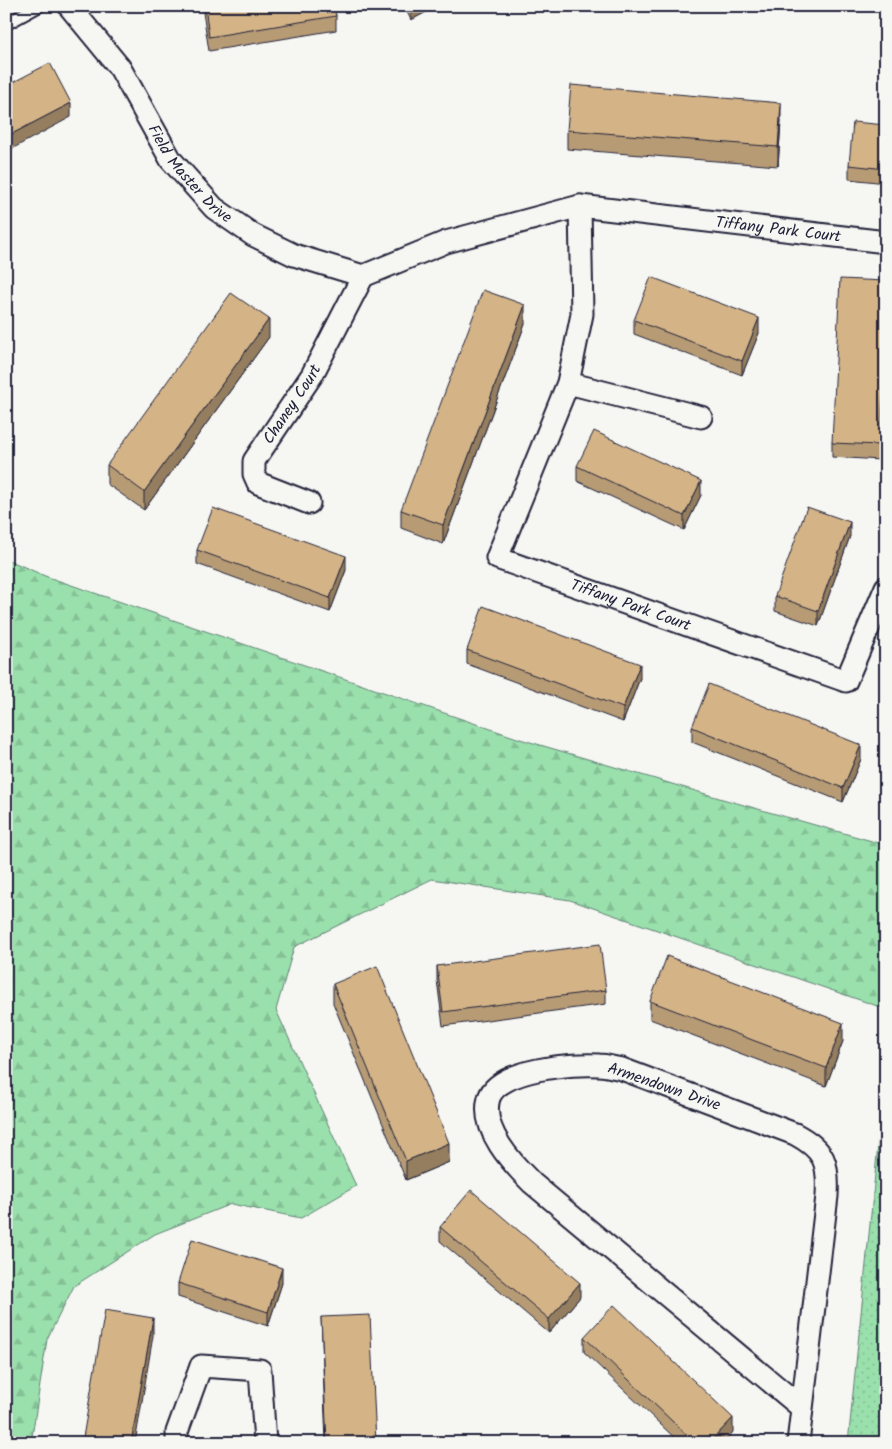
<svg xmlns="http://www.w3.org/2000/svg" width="892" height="1449" font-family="Kalam,sans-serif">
<defs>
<pattern id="green-dots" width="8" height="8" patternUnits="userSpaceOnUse" patternTransform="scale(1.25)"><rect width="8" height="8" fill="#9ae0ac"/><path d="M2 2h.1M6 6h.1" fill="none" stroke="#84c095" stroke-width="1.8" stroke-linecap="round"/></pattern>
<pattern id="forest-firs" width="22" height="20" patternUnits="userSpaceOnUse" patternTransform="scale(1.25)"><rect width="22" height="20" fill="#9ae0ac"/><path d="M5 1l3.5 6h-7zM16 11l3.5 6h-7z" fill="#84c095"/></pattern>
</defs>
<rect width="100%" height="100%" fill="#f6f6f2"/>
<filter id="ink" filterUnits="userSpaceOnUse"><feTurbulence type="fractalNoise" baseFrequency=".02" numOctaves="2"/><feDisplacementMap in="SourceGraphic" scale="10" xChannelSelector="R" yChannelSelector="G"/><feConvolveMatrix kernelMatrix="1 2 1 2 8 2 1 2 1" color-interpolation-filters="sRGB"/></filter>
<g filter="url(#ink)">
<!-- green -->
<polygon fill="url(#green-dots)" stroke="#5e8174" points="886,1065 886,1443 848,1443"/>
<!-- forest -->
<polygon fill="url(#forest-firs)" stroke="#5e8174" points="6,559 45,576 520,739 726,800 886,845 886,1009 570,900 432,879 294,947 276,1010 356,1186 301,1218 231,1204 155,1234 74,1286 47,1339 31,1443 6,1443"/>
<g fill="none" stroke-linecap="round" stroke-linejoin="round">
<defs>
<polyline id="service" points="6,24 39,6"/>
<g id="minor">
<path id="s1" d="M69 6 120 68 171 160 214 208 253 235 294 255 363 276"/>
<path id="s2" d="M580 206 582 314 568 383 497 558 846 681 886 587"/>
<path id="s3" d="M363 276 446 242 580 206 886 242"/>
<polyline points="568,383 701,417"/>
<path id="s4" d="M309 503 258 483 254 474V461L312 375 363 276"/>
<polyline points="177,1443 177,1432 201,1366 260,1370 265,1443"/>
<path d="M798 1443 827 1196C829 1163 825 1150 795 1134L622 1069C614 1068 607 1065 599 1065 574 1063 498 1069 489 1098 480 1129 512 1163 532 1183L802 1408"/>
</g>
</defs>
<!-- service casing -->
<use href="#service" stroke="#22223b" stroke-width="15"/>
<!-- minor casing -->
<use href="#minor" stroke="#22223b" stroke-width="25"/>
<!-- service -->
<use href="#service" stroke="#f6f6f2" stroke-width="11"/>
<!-- minor -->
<use href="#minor" stroke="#f6f6f2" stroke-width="21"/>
</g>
<!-- wall -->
<g fill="#b69b74" stroke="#22223b">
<polygon points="202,6 334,6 336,16 336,30 209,51"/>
<polygon points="404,6 438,6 411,20"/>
<polygon points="781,121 778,166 567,149 567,130"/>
<polygon points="886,125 886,183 849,179 849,165"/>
<polygon points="886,281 880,460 832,457 832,443"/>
<polygon points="634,320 759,333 742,375 634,334"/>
<polygon points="525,324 443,544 401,528 401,510"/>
<polygon points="269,337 144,510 107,484 107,465"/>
<polygon points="577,466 701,495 684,530 577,481"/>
<polygon points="850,536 818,626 775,611 775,596"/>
<polygon points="197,550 346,570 330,612 197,564"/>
<polygon points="467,650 640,678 623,722 467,664"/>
<polygon points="692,727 861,759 843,802 692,742"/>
<polygon points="437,966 606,990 606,1004 443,1026 437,980"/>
<polygon points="333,984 449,1162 406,1180 333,1003"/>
<polygon points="650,1001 843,1041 826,1086 650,1019"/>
<polygon points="440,1227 580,1297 549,1333 440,1241"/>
<polygon points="178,1283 282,1283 268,1326 178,1297"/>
<polygon points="321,1317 376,1443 326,1443"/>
<polygon points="584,1337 733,1432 723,1443 680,1443 584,1352"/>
</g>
<!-- shaded-wall -->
<g fill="#947e5e" stroke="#22223b">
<polygon points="411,6 438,6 411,20"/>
<polygon points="71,103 71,117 6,152 6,137"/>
<polygon points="781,103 781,121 778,166 778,147"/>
<polygon points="525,305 525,324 443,544 443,525"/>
<polygon points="759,318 759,333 742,375 742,361"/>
<polygon points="269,319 269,337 144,510 144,492"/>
<polygon points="886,321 886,335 880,460 880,445"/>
<polygon points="701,481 701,495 684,530 684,516"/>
<polygon points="850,522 850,536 818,626 818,611"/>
<polygon points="346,556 346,570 330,612 330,598"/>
<polygon points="640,664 640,678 623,722 623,708"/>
<polygon points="861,745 861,759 843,802 843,788"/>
<polygon points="843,1023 843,1041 826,1086 826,1068"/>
<polygon points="449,1143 449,1162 406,1180 406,1161"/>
<polygon points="282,1268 282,1283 268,1326 268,1312"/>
<polygon points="580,1283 580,1297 549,1333 549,1319"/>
<polygon points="153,1318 153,1336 135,1443 131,1443"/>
<polygon points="733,1418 733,1432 723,1443 709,1443"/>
</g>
<!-- building -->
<g fill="#d4b487" stroke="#22223b">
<polygon points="205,6 334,6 336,16 209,37"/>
<polygon points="50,63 71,103 6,137 6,86"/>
<polygon points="571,85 781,103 778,147 567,130"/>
<polygon points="853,122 886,125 886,169 849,165"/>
<polygon points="651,277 759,318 742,361 634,320"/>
<polygon points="840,279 886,281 886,321 880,445 832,443"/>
<polygon points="483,290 525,305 443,525 401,510"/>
<polygon points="231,293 269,319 144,492 107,465"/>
<polygon points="594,431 701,481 684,516 577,466"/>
<polygon points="807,507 850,522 818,611 775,596"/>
<polygon points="213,508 346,556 330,598 197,550"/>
<polygon points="483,606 640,664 623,708 467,650"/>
<polygon points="709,684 861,745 843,788 692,727"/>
<polygon points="600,944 606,990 443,1012 437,966"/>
<polygon points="667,956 843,1023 826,1068 650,1001"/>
<polygon points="377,966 449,1143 406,1161 333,984"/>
<polygon points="471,1190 580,1283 549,1319 440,1227"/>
<polygon points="192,1239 282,1268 268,1312 178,1283"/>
<polygon points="614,1305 733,1418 709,1443 695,1443 584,1337"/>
<polygon points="105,1310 153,1318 131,1443 82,1443"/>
<polygon points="370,1315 376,1443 327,1443 321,1317"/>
</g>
</g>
<g text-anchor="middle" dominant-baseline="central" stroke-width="4" stroke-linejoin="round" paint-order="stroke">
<!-- street labels -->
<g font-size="16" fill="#22223b" stroke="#f6f6f2">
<text stroke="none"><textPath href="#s1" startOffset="208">Field Master Drive</textPath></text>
<text stroke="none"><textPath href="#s3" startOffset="428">Tiffany Park Court</textPath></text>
<text stroke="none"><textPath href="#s4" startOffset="146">Chaney Court</textPath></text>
<text stroke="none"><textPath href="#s2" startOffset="509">Tiffany Park Court</textPath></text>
<text transform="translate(664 1087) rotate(19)">Armendown Drive</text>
</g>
</g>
<!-- margin -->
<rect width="892" height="1449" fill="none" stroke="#f6f6f2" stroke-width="25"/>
<rect x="12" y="12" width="867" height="1424" fill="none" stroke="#22223b" stroke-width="2" filter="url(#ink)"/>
</svg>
